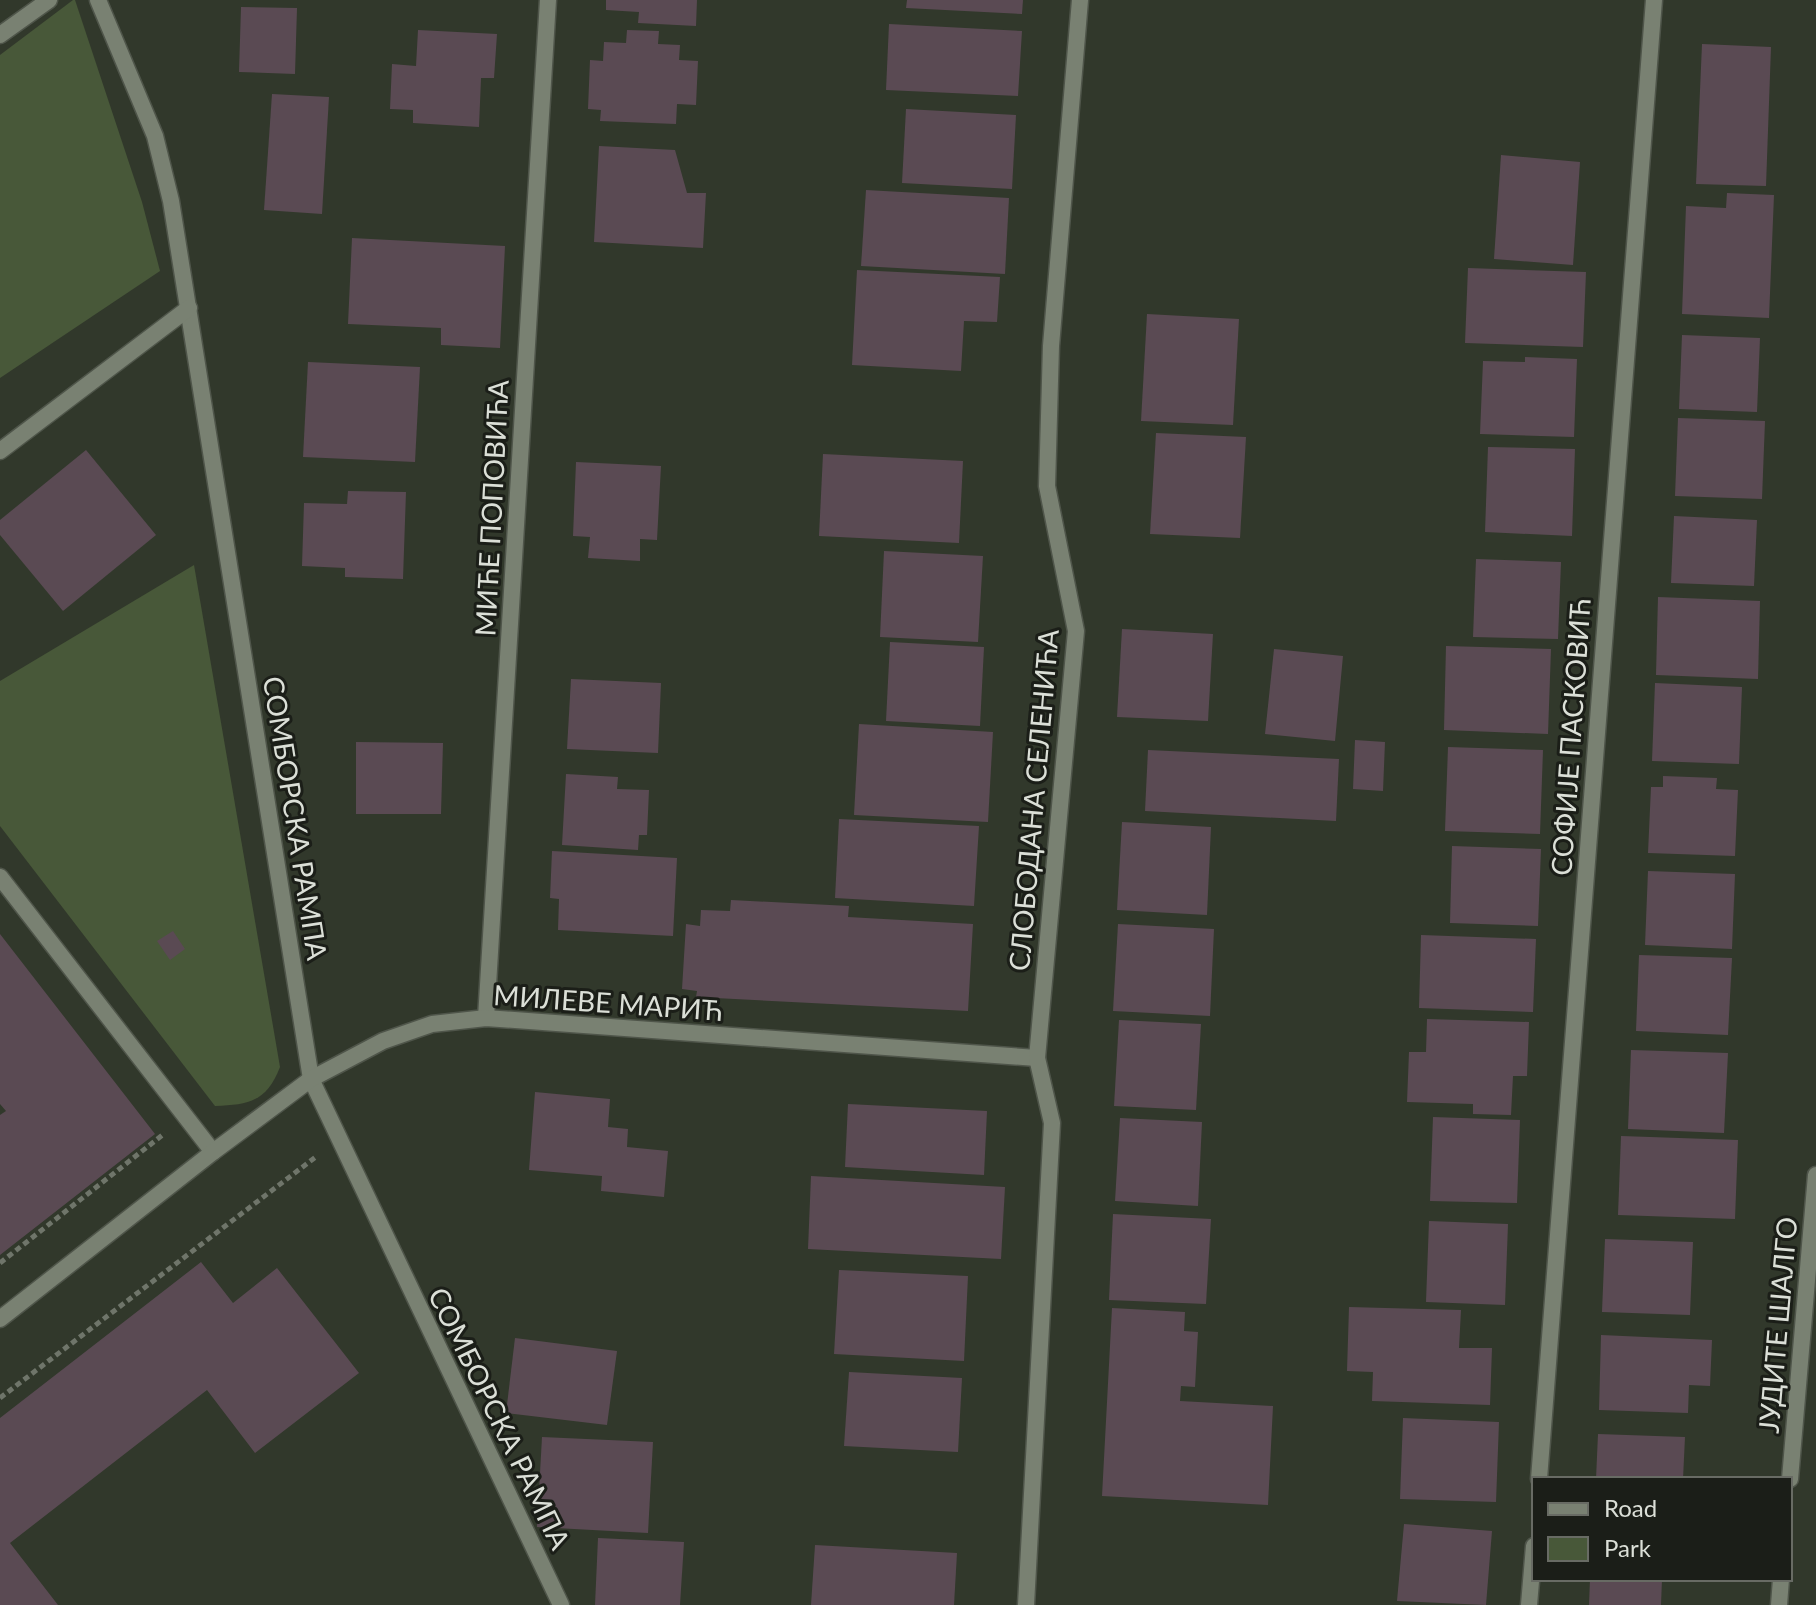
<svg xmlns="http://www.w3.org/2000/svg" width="1816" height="1605" font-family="Lato,sans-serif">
<rect width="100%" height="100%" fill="#31382b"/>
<!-- green -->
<g fill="#485839">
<polygon points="73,0 75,0 142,202 160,271 0,378 0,55"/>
<path d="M194 565 280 1067C267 1101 249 1105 215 1106L0 826V681Z"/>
</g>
<!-- building -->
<g fill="#5a4a53">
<polygon points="606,0 697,0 696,26 638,23 639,12 606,10"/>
<polygon points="907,0 1023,0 1022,14 906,8"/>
<polygon points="241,7 297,8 295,74 239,72"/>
<polygon points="889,24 1022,31 1018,96 886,90"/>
<polygon points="418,30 497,34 494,78 481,78 479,127 413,123 413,110 390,109 392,64 416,66"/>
<polygon points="627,30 659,31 658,44 680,45 679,60 698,61 696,105 677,104 676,124 600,121 601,110 588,109 590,60 603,61 604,42 626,43"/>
<polygon points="1702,44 1771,47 1766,186 1696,184"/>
<polygon points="272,94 329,97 322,214 264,210"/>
<polygon points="906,109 1016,115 1012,189 902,183"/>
<polygon points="599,146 675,150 687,193 706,193 703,248 594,242"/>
<polygon points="1501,155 1580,162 1573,265 1494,259"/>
<polygon points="866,190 1009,198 1005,274 861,266"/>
<polygon points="1727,193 1774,195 1769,318 1682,314 1686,206 1726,208"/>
<polygon points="352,238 505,246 500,348 441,345 441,328 348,324"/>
<polygon points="1468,268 1586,272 1583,347 1465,343"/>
<polygon points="857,270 1000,277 997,322 964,321 961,371 852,365"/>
<polygon points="1147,314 1239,319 1233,425 1141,421"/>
<polygon points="1682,335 1760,338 1757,412 1679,409"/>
<polygon points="1525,357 1577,359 1574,437 1480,434 1483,361 1525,362"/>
<polygon points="308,362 420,367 415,462 303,457"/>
<polygon points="1678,418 1765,421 1762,499 1675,496"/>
<polygon points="1156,433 1246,437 1240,538 1150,534"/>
<polygon points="1488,447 1575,449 1572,536 1485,532"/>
<polygon points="86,450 156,535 63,611 0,535 0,520"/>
<polygon points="823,454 963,461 959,543 819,536"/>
<polygon points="576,462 661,466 657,540 640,539 640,561 588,558 590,537 573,536"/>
<polygon points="348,491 406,492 403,579 345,577 345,568 302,566 304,503 347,504"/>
<polygon points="1674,516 1757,520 1754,586 1671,583"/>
<polygon points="884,551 983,556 978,642 880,637"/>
<polygon points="1476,559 1561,562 1558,639 1473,637"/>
<polygon points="1658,597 1760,601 1758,679 1656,675"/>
<polygon points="1122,629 1213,634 1208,721 1117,717"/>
<polygon points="890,642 984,647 980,726 886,721"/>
<polygon points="1446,646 1551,649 1548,734 1444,730"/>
<polygon points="1274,649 1343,656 1335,741 1265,734"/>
<polygon points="571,679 661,683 658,753 567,749"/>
<polygon points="1655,683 1742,687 1739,764 1652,761"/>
<polygon points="859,724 993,732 988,822 854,815"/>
<polygon points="1355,740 1385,742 1383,791 1353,789"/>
<polygon points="356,742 443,743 441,814 356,814"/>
<polygon points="1448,747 1543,750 1540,834 1445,831"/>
<polygon points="1148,750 1339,759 1336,821 1145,811"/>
<polygon points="566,774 618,777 617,789 649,790 647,835 639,835 638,850 562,845"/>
<polygon points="1663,776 1717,778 1716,789 1738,790 1735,856 1648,853 1651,787 1663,787"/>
<polygon points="839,819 979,826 974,906 835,898"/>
<polygon points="1122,822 1211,827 1207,915 1117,910"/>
<polygon points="1452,846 1541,849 1538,926 1450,923"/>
<polygon points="552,851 677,858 673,936 558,930 559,899 550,898"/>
<polygon points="1648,871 1735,874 1732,949 1645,945"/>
<polygon points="731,900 849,906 848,917 973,924 968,1011 696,997 697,991 682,989 686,924 700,926 701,910 730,911"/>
<polygon points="1118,924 1214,929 1210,1016 1113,1011"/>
<polygon points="173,931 185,949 170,960 157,941"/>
<polygon points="0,934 155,1134 0,1255 0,1115 6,1111 0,1104"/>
<polygon points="1421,935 1536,939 1533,1012 1419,1008"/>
<polygon points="1639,955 1732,958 1728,1035 1636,1031"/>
<polygon points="1427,1019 1529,1022 1527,1076 1513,1076 1511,1115 1473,1114 1473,1104 1407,1102 1409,1052 1426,1052"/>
<polygon points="1119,1020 1201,1024 1196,1110 1114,1106"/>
<polygon points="1631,1050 1728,1053 1724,1133 1628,1129"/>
<polygon points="535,1092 610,1099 608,1127 628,1129 627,1147 668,1151 664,1197 601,1191 602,1176 529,1170"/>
<polygon points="848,1104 987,1111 984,1175 845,1167"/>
<polygon points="1433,1117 1520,1120 1517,1203 1430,1201"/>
<polygon points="1120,1118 1202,1122 1198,1206 1115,1201"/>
<polygon points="1621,1136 1738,1140 1735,1219 1618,1215"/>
<polygon points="811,1176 1005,1187 1001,1259 808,1249"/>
<polygon points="1113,1214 1211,1219 1206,1304 1109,1300"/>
<polygon points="1429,1221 1508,1224 1505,1305 1426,1302"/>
<polygon points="1605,1239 1693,1242 1690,1315 1602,1312"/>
<polygon points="201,1262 233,1303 277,1268 359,1373 255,1453 207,1390 10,1543 58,1605 0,1605 0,1418"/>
<polygon points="839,1270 968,1276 964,1361 834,1354"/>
<polygon points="1349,1307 1461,1310 1459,1348 1492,1348 1490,1405 1372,1401 1373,1372 1347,1371"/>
<polygon points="1112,1308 1185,1312 1184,1331 1198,1332 1195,1387 1181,1386 1180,1401 1273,1406 1268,1505 1102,1496"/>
<polygon points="1601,1335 1712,1340 1710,1386 1689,1385 1688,1413 1599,1410"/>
<polygon points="515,1338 617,1351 607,1425 506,1413"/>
<polygon points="849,1372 962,1378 958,1452 844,1446"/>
<polygon points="1403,1418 1499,1422 1496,1502 1400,1499"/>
<polygon points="1598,1434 1685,1437 1683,1479 1596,1479"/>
<polygon points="542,1437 653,1442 648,1533 537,1527"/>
<polygon points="1404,1524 1492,1531 1486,1605 1397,1601"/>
<polygon points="598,1538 684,1542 680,1605 595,1605"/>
<polygon points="815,1545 957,1553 954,1605 811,1605"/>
<polygon points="1590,1579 1662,1579 1661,1605 1589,1605"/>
</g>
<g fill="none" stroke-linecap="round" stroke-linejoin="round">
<defs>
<g id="street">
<polyline points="98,0 155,136 171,201 311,1079 561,1605"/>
<polyline points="0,35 49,0"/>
<polyline points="0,451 189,308"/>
<polyline points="0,877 213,1152"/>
<polyline points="486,1018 548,0"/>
<polyline points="0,1319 213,1152 311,1079 383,1041 432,1024 486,1018 1037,1058"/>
<polyline points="1539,1479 1654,0"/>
<polyline points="1790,1479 1816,1175"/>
<polyline points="1026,1605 1052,1123 1037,1058 1076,631 1047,486 1051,346 1080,0"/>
<polyline points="1529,1605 1534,1546"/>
<polyline points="1779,1605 1781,1579"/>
</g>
</defs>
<!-- street casing -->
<use href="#street" stroke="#4f554a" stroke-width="19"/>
<!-- path -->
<g stroke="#6f756a" stroke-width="5" stroke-dasharray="6 4" stroke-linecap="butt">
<polyline points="0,1263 165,1133"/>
<polyline points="0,1398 317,1156"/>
</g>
<!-- street -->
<use href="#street" stroke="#798172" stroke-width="16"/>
</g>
<g text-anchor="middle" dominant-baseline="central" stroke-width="6" stroke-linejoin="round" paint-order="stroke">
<!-- street labels -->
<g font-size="28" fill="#dbdfd7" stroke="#1b1e18">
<text transform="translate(491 508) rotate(-87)">МИЋЕ ПОПОВИЋА</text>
<text transform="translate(1570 737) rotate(-86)">СОФИЈЕ ПАСКОВИЋ</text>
<text transform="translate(1033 800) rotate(-85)">СЛОБОДАНА СЕЛЕНИЋА</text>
<text transform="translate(296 818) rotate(81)">СОМБОРСКА РАМПА</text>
<text transform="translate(608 1002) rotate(4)">МИЛЕВЕ МАРИЋ</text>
<text transform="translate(1777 1325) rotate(-85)">ЈУДИТЕ ШАЛГО</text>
<text transform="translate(500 1418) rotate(64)">СОМБОРСКА РАМПА</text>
</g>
</g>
<!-- legend -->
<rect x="1532" y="1477" width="260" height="104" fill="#1b1e18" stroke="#686b64" stroke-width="2"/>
<rect x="1548" y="1503" width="40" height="12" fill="#798172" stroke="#686b64" stroke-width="2"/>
<text x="1604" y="1517" font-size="24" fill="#dbdfd7">Road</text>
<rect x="1548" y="1537" width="40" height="24" fill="#485839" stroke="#686b64" stroke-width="2"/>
<text x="1604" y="1557" font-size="24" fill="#dbdfd7">Park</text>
</svg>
